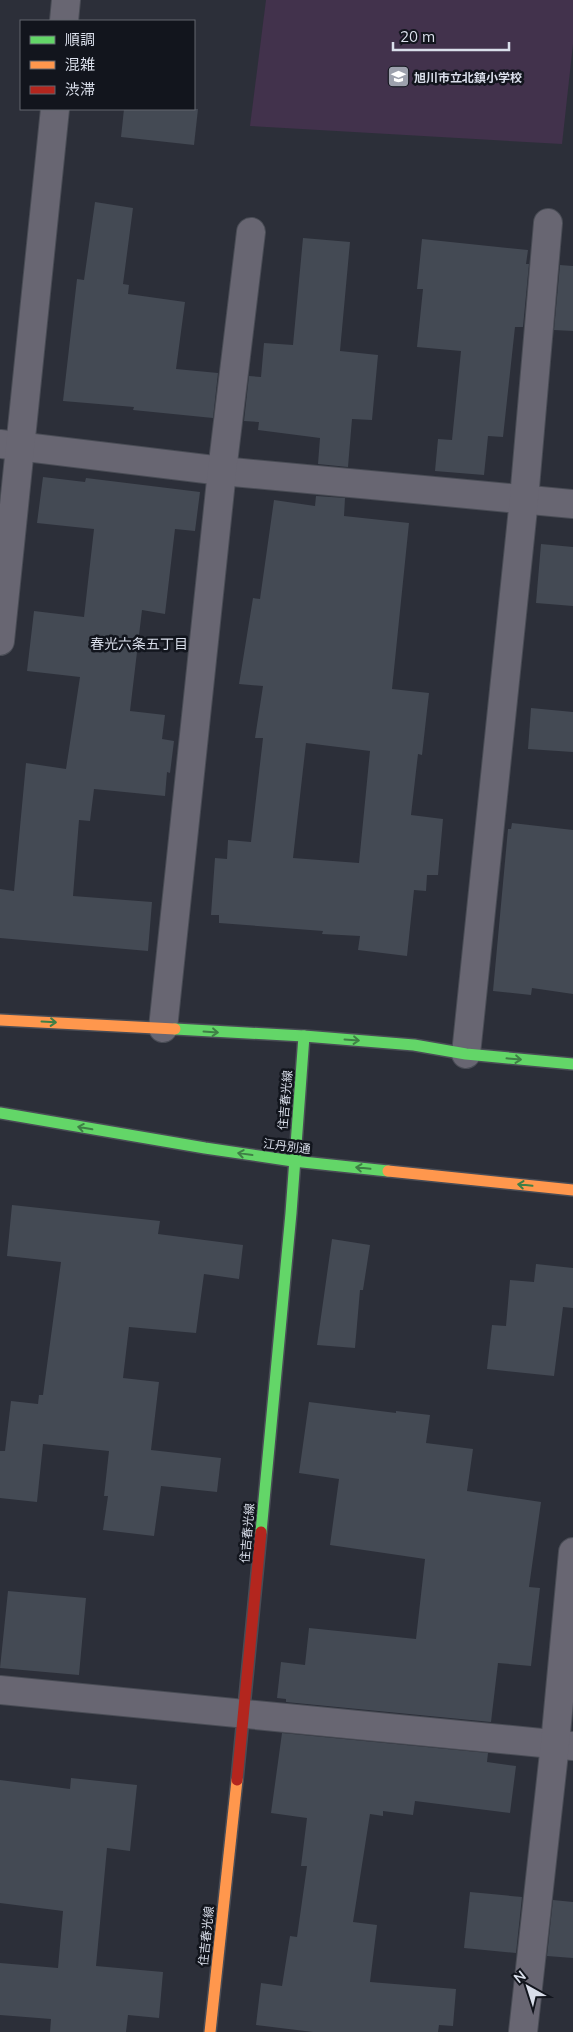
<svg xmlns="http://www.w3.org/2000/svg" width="573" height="2032" font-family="Mulish,'Noto Sans JP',sans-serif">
<rect width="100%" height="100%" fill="#2c2f39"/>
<!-- green -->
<polygon fill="#42324c" points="266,0 573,0 573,44 562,144 250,126"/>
<!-- building -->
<g fill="#444a54" fill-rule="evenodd">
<polygon points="124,109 198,109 194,145 121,137"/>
<polygon points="95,202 133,208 123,284 129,285 128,294 185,302 176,369 218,373 213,418 133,410 134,407 63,401 77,279 84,280"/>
<polygon points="303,238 350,242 340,351 378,355 372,420 352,419 348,467 318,464 320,438 258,430 259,422 244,421 249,376 261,377 264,343 293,345"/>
<polygon points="422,239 528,250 526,264 529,264 523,327 515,327 503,437 488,436 484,475 435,471 438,439 452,440 461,351 417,347 423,289 417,289"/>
<polygon points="560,265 573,266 573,331 554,330"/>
<polygon points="43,477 85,482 86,478 200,492 195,531 175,529 165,614 142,610 130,711 165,715 162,739 174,741 170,773 167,772 165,796 94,789 90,821 79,820 73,896 152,902 148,951 0,938 0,889 14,891 26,763 66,769 80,677 27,671 34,611 84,617 94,529 37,523"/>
<path d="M316 496 345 498 344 516 409 523 392 689 429 693 422 755 418 754 411 815 443 819 438 875H427L426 891 414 890 407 956 358 950 360 936 322 934 323 931 219 923V915H211L215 858 227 859 228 840 251 842 263 738H255L263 686 239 684 253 598 260 599 274 500 315 506ZM306 743 370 751 359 863 293 858Z"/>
<polygon points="541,544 573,547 573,606 536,603"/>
<polygon points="531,708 573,712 573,752 528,749"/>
<polygon points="512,823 573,830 573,994 532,988 531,995 493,991 508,829 511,829"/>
<polygon points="12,1205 160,1221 158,1234 243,1245 239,1279 204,1274 196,1333 129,1327 123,1378 159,1382 151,1450 221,1458 217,1492 161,1486 154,1536 103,1530 108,1496 104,1496 109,1451 43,1444 37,1502 0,1498 0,1451 5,1451 11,1401 38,1404 39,1395 43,1395 61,1262 7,1256"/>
<polygon points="332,1239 370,1245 363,1290 360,1290 355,1348 317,1345"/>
<polygon points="536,1264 573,1268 573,1308 563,1307 554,1376 487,1369 492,1325 506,1326 510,1280 534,1282"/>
<polygon points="309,1402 396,1413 396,1411 430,1415 426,1443 473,1449 467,1491 541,1502 529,1587 540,1588 531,1666 498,1663 491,1722 286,1702 286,1699 277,1698 281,1662 305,1665 309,1628 416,1639 425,1559 330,1545 339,1479 299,1473"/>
<polygon points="8,1591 86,1598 79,1675 0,1668"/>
<polygon points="282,1733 488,1753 487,1762 516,1766 510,1813 415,1801 413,1815 383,1811 383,1816 370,1814 353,1922 377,1925 370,1982 456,1989 453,2026 439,2025 438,2032 313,2032 256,2025 261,1983 282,1986 290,1936 297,1937 307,1866 301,1866 307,1818 271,1813"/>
<polygon points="71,1778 137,1785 130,1851 107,1848 96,1966 163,1972 159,2018 128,2015 126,2032 50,2032 51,2019 0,2015 0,1963 58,1968 63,1911 0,1903 0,1780 70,1789"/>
<polygon points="470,1892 522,1897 516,1953 464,1948"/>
<polygon points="553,1900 573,1902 573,1958 547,1956"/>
</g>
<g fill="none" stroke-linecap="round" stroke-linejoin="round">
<defs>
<g id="street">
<polyline points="64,21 66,0"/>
<polyline points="0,444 222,471 573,504"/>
<polyline points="0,641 55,109"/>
<polyline points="163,1028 222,471 251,232"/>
<polyline points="466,1054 524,499 548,223"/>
<polyline points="0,1690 573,1746"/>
<polyline points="523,2032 555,1744 573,1552"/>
</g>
<g id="fast">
<polyline points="175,1029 304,1036 414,1045 466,1054 573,1064"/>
<polyline points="0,1113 205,1148 293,1161 388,1171"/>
<polyline points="261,1532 291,1213 304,1036"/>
</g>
<g id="slow">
<polyline points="0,1020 175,1029"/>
<polyline points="388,1171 573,1190"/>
<polyline points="210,2032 237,1780"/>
</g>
<polyline id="jam" points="237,1780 261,1532"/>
</defs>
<!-- street casing -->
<use href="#street" stroke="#494c55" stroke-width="30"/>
<!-- fast casing -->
<use href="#fast" stroke="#494c55" stroke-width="14"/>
<!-- slow casing -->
<use href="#slow" stroke="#494c55" stroke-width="14"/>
<!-- jam casing -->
<use href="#jam" stroke="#494c55" stroke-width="14"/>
<!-- street -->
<use href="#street" stroke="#686672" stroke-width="28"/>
<!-- fast -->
<use href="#fast" stroke="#63d668" stroke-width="11"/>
<!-- slow -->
<use href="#slow" stroke="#ff974d" stroke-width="11"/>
<!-- jam -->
<use href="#jam" stroke="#b3261e" stroke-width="11"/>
</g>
<!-- one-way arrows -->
<defs><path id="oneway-shaft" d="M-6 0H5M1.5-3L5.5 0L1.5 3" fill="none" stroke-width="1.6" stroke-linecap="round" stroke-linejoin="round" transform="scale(1.25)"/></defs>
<g stroke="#3f7f46">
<use href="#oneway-shaft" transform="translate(49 1022) rotate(3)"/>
<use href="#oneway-shaft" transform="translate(211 1032) rotate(4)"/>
<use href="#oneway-shaft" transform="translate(352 1040) rotate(4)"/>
<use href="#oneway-shaft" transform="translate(514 1059) rotate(5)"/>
<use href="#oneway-shaft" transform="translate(85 1128) rotate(-170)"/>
<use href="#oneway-shaft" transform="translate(245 1154) rotate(-172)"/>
<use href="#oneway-shaft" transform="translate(363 1168) rotate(-174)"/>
<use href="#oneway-shaft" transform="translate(525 1185) rotate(-174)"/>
</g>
<!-- icons -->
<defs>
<symbol id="school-square" viewBox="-11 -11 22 22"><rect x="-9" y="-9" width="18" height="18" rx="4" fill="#9da1ad" stroke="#12151d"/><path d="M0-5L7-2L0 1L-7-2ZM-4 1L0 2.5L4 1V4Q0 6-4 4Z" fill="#fff"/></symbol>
</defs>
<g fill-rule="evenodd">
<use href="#school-square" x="386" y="64" width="25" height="25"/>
</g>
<g text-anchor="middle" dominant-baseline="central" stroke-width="5" stroke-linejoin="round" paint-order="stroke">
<!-- poi labels -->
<g font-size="12" font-weight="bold" fill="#dadfeb" stroke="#12151d" text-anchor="start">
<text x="414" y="77">旭川市立北鎮小学校</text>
</g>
<!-- street labels -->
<g font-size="12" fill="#dadfeb" stroke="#12151d">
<text transform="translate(285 1100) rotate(-85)">住吉春光線</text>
<text transform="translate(287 1146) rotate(7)">江丹別通</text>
<text transform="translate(247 1533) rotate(-85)">住吉春光線</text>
<text transform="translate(206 1936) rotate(-84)">住吉春光線</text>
</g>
<!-- neighbourhood labels -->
<g font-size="14" fill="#dadfeb" stroke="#12151d">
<text x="139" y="644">春光六条五丁目</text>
</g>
</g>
<!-- legend -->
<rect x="20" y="20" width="175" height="90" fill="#12151d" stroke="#62666f"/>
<rect x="30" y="36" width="25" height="8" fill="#63d668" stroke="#62666f"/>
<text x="65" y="45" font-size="15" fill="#dadfeb">順調</text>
<rect x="30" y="61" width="25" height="8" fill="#ff974d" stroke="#62666f"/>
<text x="65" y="70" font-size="15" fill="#dadfeb">混雑</text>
<rect x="30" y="86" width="25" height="8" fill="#b3261e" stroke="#62666f"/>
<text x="65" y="95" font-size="15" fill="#dadfeb">渋滞</text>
<!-- north arrow -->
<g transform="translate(528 1987) rotate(321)" stroke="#12151d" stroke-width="4" paint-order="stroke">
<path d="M0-4L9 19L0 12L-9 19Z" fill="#dadfeb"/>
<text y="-8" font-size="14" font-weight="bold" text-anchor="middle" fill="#dadfeb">N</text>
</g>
<!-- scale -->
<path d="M393 42v8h116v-8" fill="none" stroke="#dadfeb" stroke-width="2.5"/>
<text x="400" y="42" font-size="15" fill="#dadfeb" stroke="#12151d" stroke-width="4" paint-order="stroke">20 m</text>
</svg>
